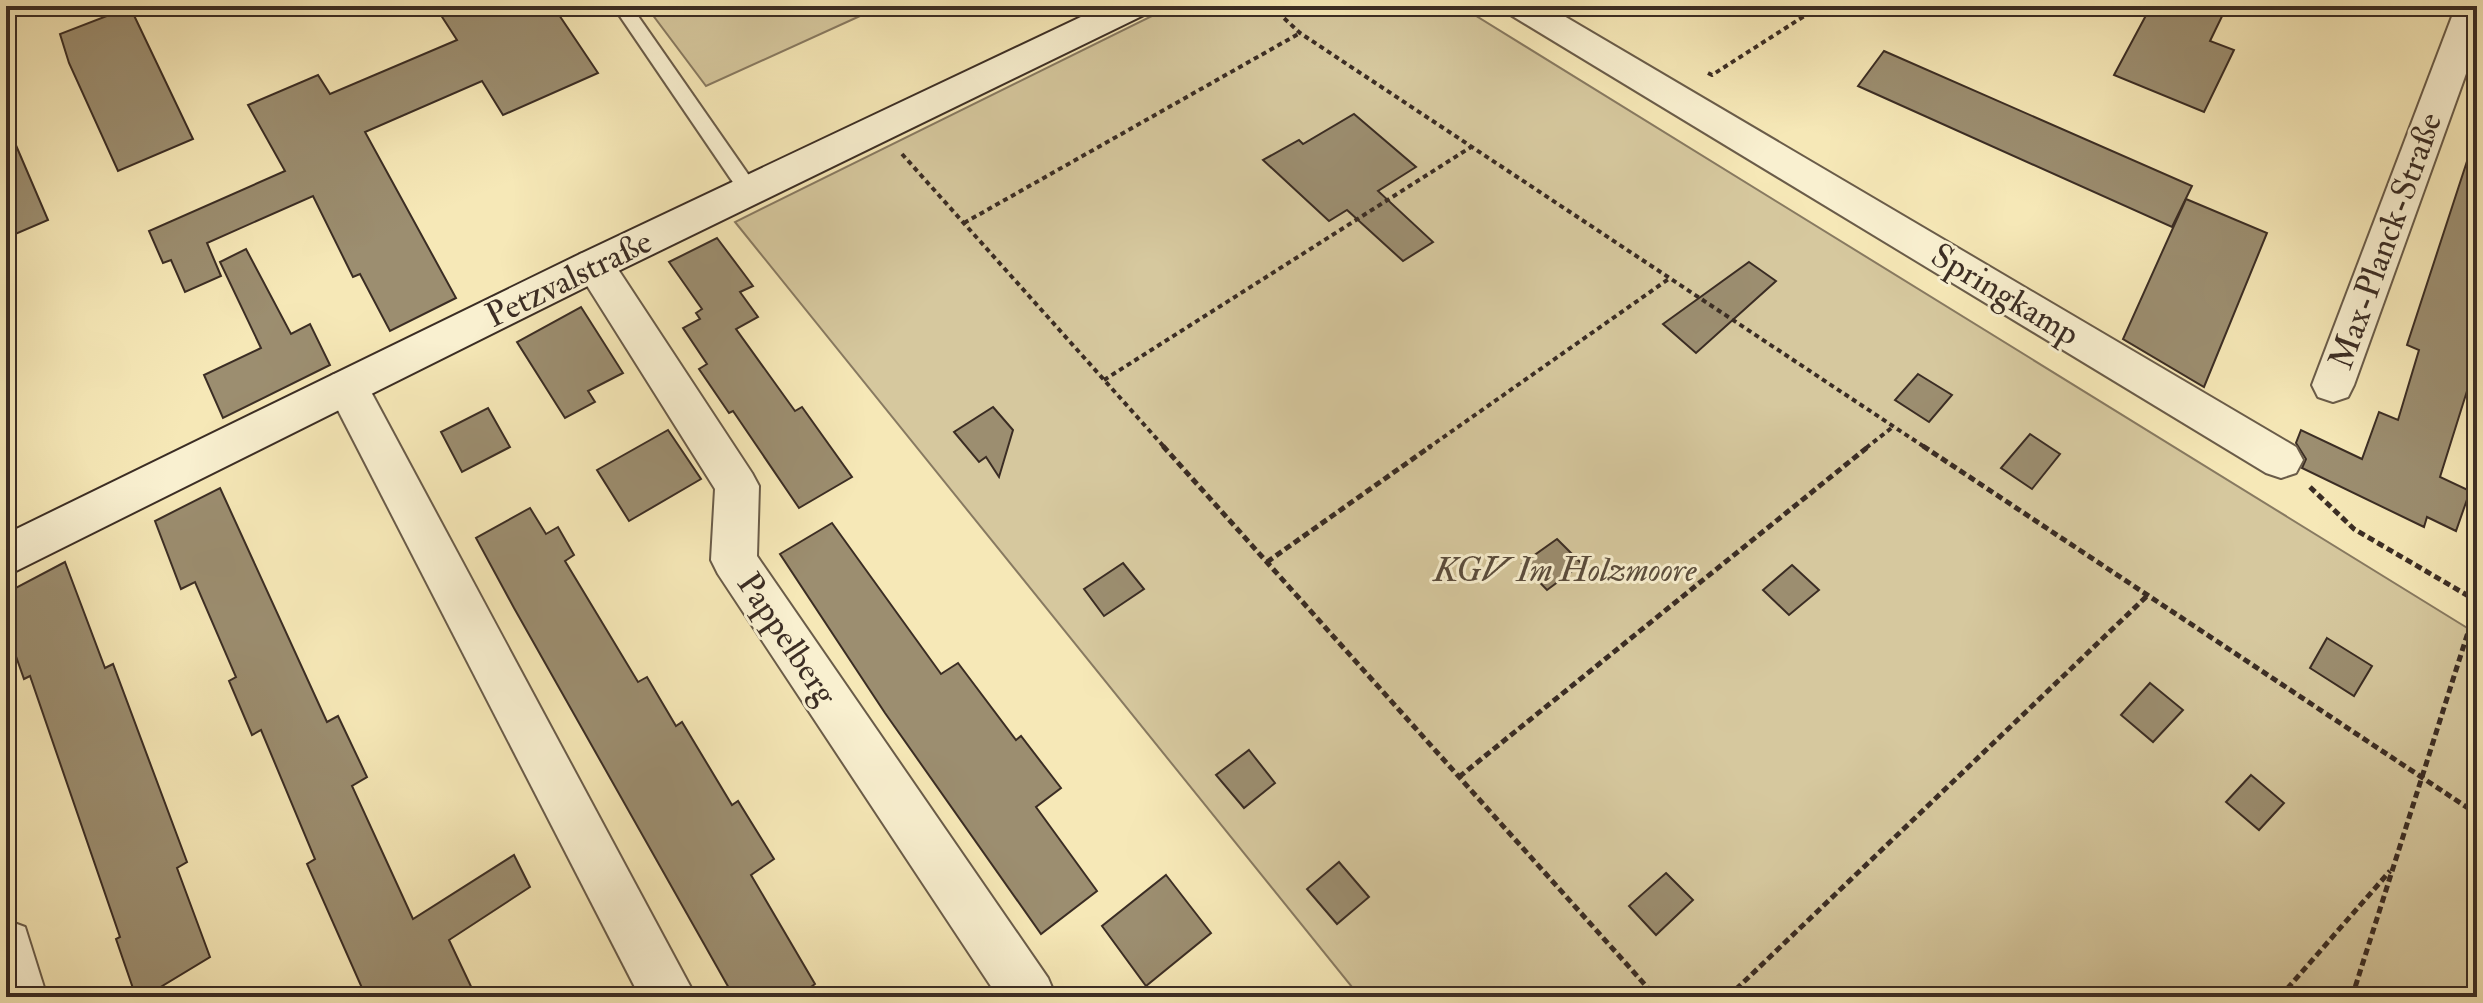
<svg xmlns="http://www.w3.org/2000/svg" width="2483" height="1003" font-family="'IM FELL Double Pica',serif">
<rect width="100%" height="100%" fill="#f6e8b7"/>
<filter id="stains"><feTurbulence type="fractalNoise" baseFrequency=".0025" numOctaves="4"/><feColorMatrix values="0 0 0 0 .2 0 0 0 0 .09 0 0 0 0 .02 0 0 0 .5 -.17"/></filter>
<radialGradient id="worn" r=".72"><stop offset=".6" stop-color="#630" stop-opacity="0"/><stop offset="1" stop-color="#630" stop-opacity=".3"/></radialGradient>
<!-- green -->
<g fill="#d6c89e" stroke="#887a61" stroke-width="2">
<polygon points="646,6 882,6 706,86"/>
<polygon points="1172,6 1460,6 2477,634 2477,997 1360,997 735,222"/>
</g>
<!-- building -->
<g fill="#9c8e70" stroke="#3b2d24" stroke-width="2">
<polygon points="435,6 553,6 598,73 503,115 482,81 365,132 456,298 390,331 360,274 353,277 313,196 207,243 221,276 185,292 171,260 163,263 149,231 285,171 248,105 318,75 330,94 457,40"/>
<polygon points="2151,6 2227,6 2210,41 2234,50 2204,112 2114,75"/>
<polygon points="130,7 193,139 118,171 69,63 60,34"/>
<polygon points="1884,51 2192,186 2172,227 1858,86"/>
<polygon points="1354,114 1416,167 1378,191 1433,242 1403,261 1347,210 1329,221 1263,160 1299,140 1303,144"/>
<polygon points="6,122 48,220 6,238"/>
<polygon points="2470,152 2477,153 2477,395 2467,391 2440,477 2470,491 2456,531 2427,517 2424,527 2302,468 2306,459 2296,443 2301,430 2362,459 2379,412 2398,420 2419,350 2407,345"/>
<polygon points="2186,199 2267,233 2204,387 2123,339"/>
<polygon points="717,238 753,286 740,292 758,317 736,329 795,411 802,407 852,477 799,508 733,411 729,413 699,369 707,364 683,328 700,319 696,313 702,309 669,262"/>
<polygon points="246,249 291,334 310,324 330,365 223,418 204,375 261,348 220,262"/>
<polygon points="1749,262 1776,281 1696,353 1663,324"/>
<polygon points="581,307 623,373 588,391 595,402 565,418 517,342"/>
<polygon points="1918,374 1952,395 1929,422 1895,400"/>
<polygon points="993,407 1013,430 999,477 986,457 979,462 954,432"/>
<polygon points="488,408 510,447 462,472 441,432"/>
<polygon points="668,430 701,479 629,521 597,470"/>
<polygon points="2030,434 2060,454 2032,489 2001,468"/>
<polygon points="220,488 327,722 338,716 367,777 352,786 413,919 514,855 530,887 449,940 476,997 366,997 307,864 315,859 261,730 252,735 229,681 236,677 195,582 181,589 155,521"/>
<polygon points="530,508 546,534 558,527 574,555 565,561 638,682 647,677 676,726 682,722 732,805 738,801 774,859 751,875 815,984 797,997 734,997 514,608 476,538"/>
<polygon points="832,523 941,674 958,663 1016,740 1021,736 1061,788 1036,807 1097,891 1041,934 885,713 780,554"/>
<polygon points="1557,539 1582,564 1547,590 1522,564"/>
<polygon points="65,562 105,668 113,664 187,862 177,868 210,957 144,997 136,997 116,939 120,937 30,676 24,679 6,628 6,593"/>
<polygon points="1123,563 1144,589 1104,616 1084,589"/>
<polygon points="1792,565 1819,590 1789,615 1763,590"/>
<polygon points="2327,638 2372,666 2354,696 2310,668"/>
<polygon points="2150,683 2183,710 2153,742 2121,715"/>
<polygon points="1249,750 1275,783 1244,808 1216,775"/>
<polygon points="2251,775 2284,803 2259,830 2226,802"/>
<polygon points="1339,862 1369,897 1337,924 1307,889"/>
<polygon points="1666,873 1693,900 1656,935 1629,906"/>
<polygon points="1166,875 1211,933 1146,986 1102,926"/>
</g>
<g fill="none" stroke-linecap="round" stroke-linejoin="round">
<defs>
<polygon id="lane" points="613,6 631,6 757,187 760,192 757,197 743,197"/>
<g id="street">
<polygon points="1504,6 1547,6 2296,447 2303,460 2296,473 2281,478 2266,473 1509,14"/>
<polygon points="2456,6 2477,6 2477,43 2354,385 2348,397 2333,402 2318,397 2312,385"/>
<polygon points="594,250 608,254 752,473 759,486 757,556 1048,978 1056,997 998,997 718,574 711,560 715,489 574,265 580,254"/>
<polygon points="347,370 362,375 696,997 640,997 326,387 332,375"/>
<polygon points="6,920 25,927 47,997 6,997"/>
</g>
<polygon id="secondary" points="1104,6 1151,6 1146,14 608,276 6,576 6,534 580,254"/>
</defs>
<!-- lane casing -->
<use href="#lane" stroke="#6a5c49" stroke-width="4"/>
<!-- street casing -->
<use href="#street" stroke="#6a5c49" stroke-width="4"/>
<!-- secondary casing -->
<use href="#secondary" stroke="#3b2d24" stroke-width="4"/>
<!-- path-far1 -->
<g stroke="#3b2d24" stroke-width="4" stroke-dasharray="5 4" stroke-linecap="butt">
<polyline points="1271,6 1300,33 1926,448"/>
<polyline points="1610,13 1622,6"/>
<polyline points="1708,73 1712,75 1820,6"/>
<polyline points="902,154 1165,448"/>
<polyline points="964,223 1300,33"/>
<polyline points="1104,380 1471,147"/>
<polyline points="1428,448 1670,278"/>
<polyline points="1866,448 1894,426"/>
</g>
<!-- path -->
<g stroke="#3b2d24" stroke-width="5" stroke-dasharray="7 4" stroke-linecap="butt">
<polyline points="1163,446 1656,997"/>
<polyline points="1923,446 2477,814"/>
<polyline points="2310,487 2354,529 2477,601"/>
<polyline points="1267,562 1431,446"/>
<polyline points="1459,777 1869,446"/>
<polyline points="1728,997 2148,595"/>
<polyline points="2280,997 2390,871"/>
<polyline points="2352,997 2477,604"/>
</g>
<!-- lane -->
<use href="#lane" fill="#f9f0d0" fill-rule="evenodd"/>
<!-- street -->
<use href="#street" fill="#f9f0d0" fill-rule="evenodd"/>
<!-- secondary -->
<use href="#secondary" fill="#f9f0d0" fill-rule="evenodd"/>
</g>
<g text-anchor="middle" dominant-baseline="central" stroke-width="6" stroke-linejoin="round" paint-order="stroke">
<!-- street labels -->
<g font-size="34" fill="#3b2d24" stroke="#f9f0d0">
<text transform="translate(2386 241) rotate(-70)">Max-Planck-Straße</text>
<text transform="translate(569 279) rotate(-26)">Petzvalstraße</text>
<text transform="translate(2005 295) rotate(31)">Springkamp</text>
<text transform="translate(787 639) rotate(56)">Pappelberg</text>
</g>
<!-- park labels -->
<g font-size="34" font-style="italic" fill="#5a4c3c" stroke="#f9f0d0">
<text x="1565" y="570">KGV Im Holzmoore</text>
</g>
</g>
<!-- margin -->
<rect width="2483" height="1003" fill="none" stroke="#f6e8b7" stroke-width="32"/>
<rect x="8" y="8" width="2467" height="987" fill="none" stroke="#3b2d24" stroke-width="4"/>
<rect x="16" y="16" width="2451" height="971" fill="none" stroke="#3b2d24" stroke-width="2"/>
<rect width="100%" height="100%" filter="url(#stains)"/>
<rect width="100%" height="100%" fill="url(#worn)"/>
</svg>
